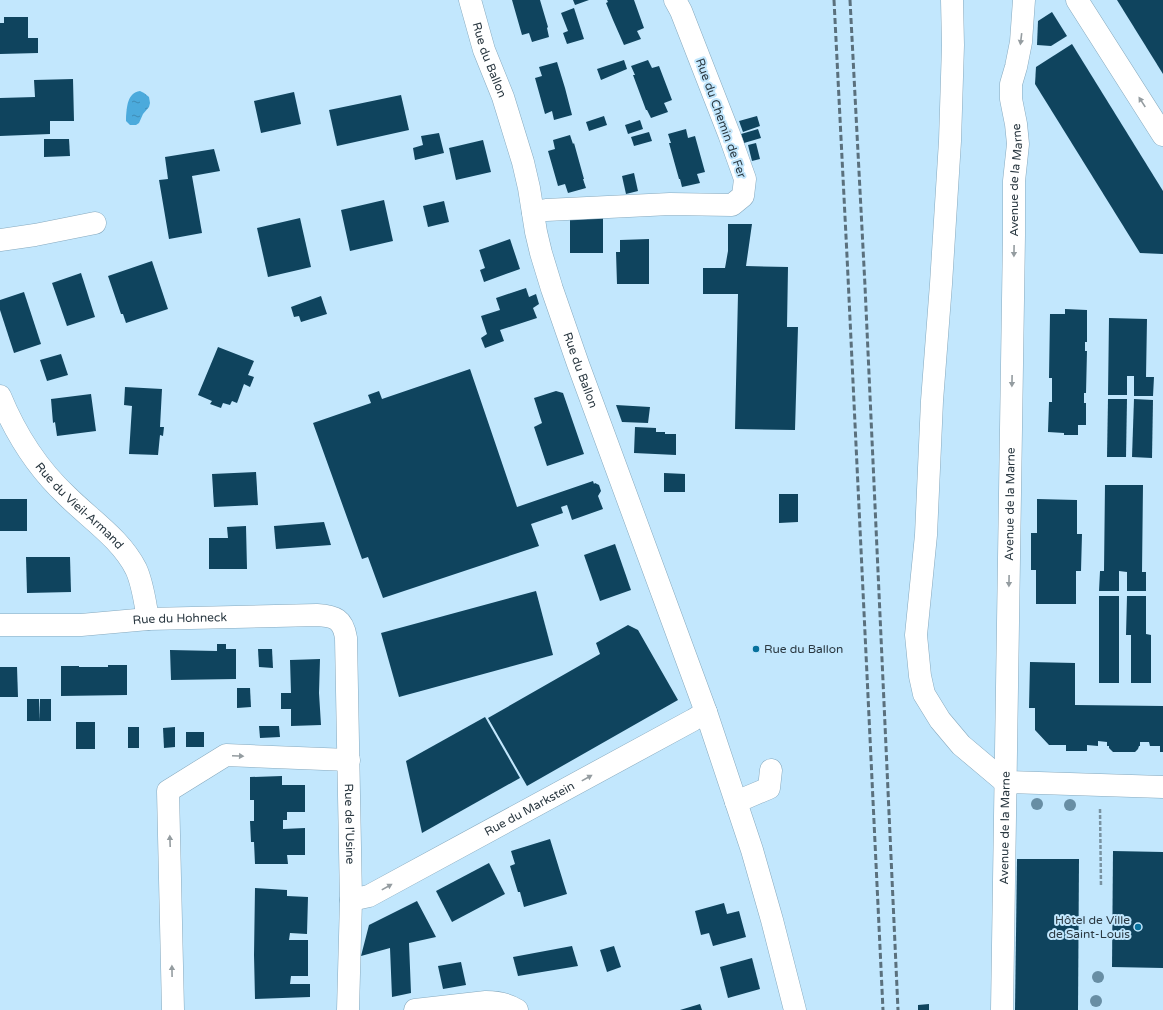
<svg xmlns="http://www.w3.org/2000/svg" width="1163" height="1010" font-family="'Varela Round',sans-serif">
<defs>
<pattern id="water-ripples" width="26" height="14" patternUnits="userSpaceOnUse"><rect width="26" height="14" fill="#4baadc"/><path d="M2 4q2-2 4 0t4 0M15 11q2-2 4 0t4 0" fill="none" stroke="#3f8bb4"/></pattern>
</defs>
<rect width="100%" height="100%" fill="#c2e7fd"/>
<!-- water -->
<path fill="url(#water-ripples)" d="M140 91 144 93 149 97 150 103 149 107 143 114 139 123 136 125H130L126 121V118C127 107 127 93 140 91Z"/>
<!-- building -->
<g fill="#0f445e">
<polygon points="512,0 540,0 548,27 547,28 549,37 532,42 529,33 522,35"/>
<polygon points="573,0 589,0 575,5"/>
<polygon points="607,0 634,0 644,28 637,31 641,39 624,45 613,20 606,3 608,2"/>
<polygon points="1117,0 1163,0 1163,74"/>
<polygon points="574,8 584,39 567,44 563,33 568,31 561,13"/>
<polygon points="1052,12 1067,36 1051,46 1037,45 1038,21"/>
<polygon points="4,17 28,17 28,38 38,38 38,53 0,54 0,23 4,23"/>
<polygon points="1072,44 1163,191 1163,254 1140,253 1035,84 1036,67"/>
<polygon points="624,60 627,69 601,80 597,69"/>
<polygon points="648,60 652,68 659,66 672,100 664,103 668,112 651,118 647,110 646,110 633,75 635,75 631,66"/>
<polygon points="557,62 565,88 572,115 554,120 552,111 545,114 535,78 542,76 539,67"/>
<polygon points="73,79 74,121 50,121 50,134 0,136 0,98 35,97 34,80"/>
<polygon points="294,92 301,124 261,133 254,101"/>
<polygon points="401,95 409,130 337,146 329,110"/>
<polygon points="604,116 607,125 589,131 586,122"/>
<polygon points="757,116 760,126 743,132 739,121"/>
<polygon points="640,120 643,129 628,134 625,125"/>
<polygon points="686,129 688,138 695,136 705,172 697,174 700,183 682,187 680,179 679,179 669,143 671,143 668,134"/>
<polygon points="758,129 761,138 744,143 741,134"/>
<polygon points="649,132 652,141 634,146 631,137"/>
<polygon points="439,133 444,153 415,160 413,148 423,145 421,136"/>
<polygon points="570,135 573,144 574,143 584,179 583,179 586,188 568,193 565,184 558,186 548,151 555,149 553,140"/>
<polygon points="44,139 69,139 70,156 44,157"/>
<polygon points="483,140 491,172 456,180 449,148"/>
<polygon points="756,143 760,159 752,161 748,145"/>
<polygon points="214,149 220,171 192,176 202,233 169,239 159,180 168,179 165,157"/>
<polygon points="634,173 638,191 626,194 622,176"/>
<polygon points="384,200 393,241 350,251 341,210"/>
<polygon points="444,201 449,222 428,227 423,206"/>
<rect x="570" y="215" width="33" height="38"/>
<polygon points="300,218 311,267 268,277 257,228"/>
<polygon points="728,224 752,224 746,266 788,267 787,327 798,327 795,430 735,429 738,294 703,294 703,268 725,268 728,251"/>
<polygon points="510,239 520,269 484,282 480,270 485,268 479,250"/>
<polygon points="649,239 649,284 617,284 616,252 620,252 620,240"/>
<polygon points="152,261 168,309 126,323 123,314 121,314 108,276"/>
<polygon points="81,273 95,317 67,326 52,283"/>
<polygon points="526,288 529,297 536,294 539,304 533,308 537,318 500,330 504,341 485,348 481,338 487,334 481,316 500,310 496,298"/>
<polygon points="24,292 41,344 14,353 0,310 0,300"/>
<polygon points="321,296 327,314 301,322 299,316 294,317 291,307"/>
<polygon points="1065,309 1087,310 1087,342 1085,342 1085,351 1087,351 1086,393 1084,393 1084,403 1086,403 1086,425 1078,425 1078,435 1064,435 1064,433 1048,432 1049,402 1052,402 1052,378 1049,378 1050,314 1065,314"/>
<polygon points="1109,318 1147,319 1146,377 1154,377 1153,396 1134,396 1134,376 1127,376 1127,395 1108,395"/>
<polygon points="218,347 254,361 248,375 254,377 250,387 244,384 237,403 232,401 230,405 223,403 221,408 210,404 212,401 198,395"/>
<polygon points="61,354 68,375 47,381 40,360"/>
<polygon points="470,369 517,507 593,481 594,484 595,483 599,485 601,491 598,496 603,509 572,520 567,505 561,507 563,513 531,524 539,546 383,598 368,557 362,559 313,423 371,403 368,395 379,391 382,399"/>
<polygon points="125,387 162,389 160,427 164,427 163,436 160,435 158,455 129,454 132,406 124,405"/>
<polygon points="556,391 563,393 584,454 547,466 534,427 542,423 534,398"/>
<polygon points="91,394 96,431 57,436 55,422 53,423 51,399"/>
<polygon points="1108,399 1127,399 1126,457 1107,457"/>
<polygon points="1134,399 1153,400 1152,458 1132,457"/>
<polygon points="616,405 650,407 648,423 622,422"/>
<polygon points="635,427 656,428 656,432 665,432 665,434 676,434 676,455 634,453"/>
<polygon points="256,472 258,505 214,507 212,474"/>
<polygon points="664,473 685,474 685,492 664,492"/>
<polygon points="1105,485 1143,485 1142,572 1146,572 1146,591 1127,591 1127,572 1119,571 1119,591 1099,591 1100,571 1104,571"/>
<polygon points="779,494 798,494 798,522 779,523"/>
<rect x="0" y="499" width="27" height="32"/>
<polygon points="1037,499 1077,500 1077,534 1082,534 1081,571 1076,571 1076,604 1036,604 1036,570 1031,570 1031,533 1037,533"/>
<polygon points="324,522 331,545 276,549 274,526"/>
<polygon points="246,526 247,569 209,569 209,538 228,538 227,527"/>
<polygon points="615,544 631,590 600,601 584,555"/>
<polygon points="26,557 70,557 71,592 27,593"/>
<polygon points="536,591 553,655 399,697 381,633"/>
<rect x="1099" y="596" width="20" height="87"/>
<polygon points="1127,596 1146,596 1146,634 1151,635 1151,683 1131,683 1131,635 1126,635"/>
<polygon points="628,625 638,630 678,700 527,786 488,718 600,654 596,643"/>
<polygon points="217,644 226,644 226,649 236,649 236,679 171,680 170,650 217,651"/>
<polygon points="258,649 272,649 273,668 259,667"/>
<polygon points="320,659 319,693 321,725 291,726 291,709 281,709 281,693 291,693 290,660"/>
<polygon points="1030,662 1075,663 1075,705 1163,706 1163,752 1160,752 1160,746 1150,746 1149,742 1140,742 1140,746 1139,746 1138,749 1135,752 1113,752 1109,748 1109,746 1107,746 1107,742 1098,741 1098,746 1087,745 1087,751 1066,751 1066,745 1049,745 1035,730 1035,708 1029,708"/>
<polygon points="108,665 127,665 127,695 61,696 61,666 79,666 79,667 108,667"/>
<polygon points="0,667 17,667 18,697 0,697"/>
<polygon points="237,688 250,688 251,707 237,708"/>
<polygon points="27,699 39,699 40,721 27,721"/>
<rect x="40" y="699" width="11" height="22"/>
<polygon points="485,717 520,778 422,833 406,761"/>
<rect x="76" y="722" width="19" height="27"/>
<polygon points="259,726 279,726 280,737 260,738"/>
<rect x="128" y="727" width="11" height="21"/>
<polygon points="175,727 175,747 164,748 163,728"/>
<rect x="186" y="732" width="18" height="15"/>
<polygon points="282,776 282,785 305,785 305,812 287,812 287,820 283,820 283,829 305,828 305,855 287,855 288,864 255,864 254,842 251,842 250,821 254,821 254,800 250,800 250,777"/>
<polygon points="550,839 567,894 524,907 520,892 518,892 510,866 515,864 511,851"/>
<polygon points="1113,851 1163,852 1163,968 1112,967"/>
<polygon points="1017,859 1079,859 1078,1010 1015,1010"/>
<polygon points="489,863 505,894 452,922 436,891"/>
<polygon points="255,888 287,890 287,896 308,897 307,934 290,933 289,940 308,940 308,976 291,976 290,984 310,984 310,997 255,999 254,955"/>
<polygon points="417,901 436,937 409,943 411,993 392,997 390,948 361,956 369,925"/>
<polygon points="724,903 727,914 739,911 746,937 713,946 709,933 701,935 695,911"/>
<polygon points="572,946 578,966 518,976 513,957"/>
<polygon points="614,946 621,967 607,972 600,950"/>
<polygon points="752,958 760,989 728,998 720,967"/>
<polygon points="461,962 466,985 443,989 438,966"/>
<polygon points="700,1004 702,1010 680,1010"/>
<polygon points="929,1004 929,1010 918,1010 918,1005"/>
</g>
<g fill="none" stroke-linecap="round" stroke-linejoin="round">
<defs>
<g id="minor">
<path id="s1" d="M470 0 484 50 503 97 523 162 529 188 536 232 541 253 552 289 578 364 706 712 752 850 772 920 795 1010"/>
<polyline points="952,0 953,45 950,141 941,284 932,401 926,535 916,635 920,676 924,694 940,720 961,745 1005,782 1163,787"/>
<polyline points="1077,0 1163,135"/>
<polyline points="533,212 546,210 670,204 732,205 743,196 745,179 729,134 681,11 675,0"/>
<polyline points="0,240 35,235 95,223"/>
<path id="s2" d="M0 396C16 435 36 467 67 496 90 519 121 539 136 569 143 584 145 603 148 619"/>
<path id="s3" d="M0 625H81L148 619 317 615C335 616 343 619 346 638L351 900 348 1010"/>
<polyline points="736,802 769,788 771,770"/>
<path id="s4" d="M351 900 369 896 693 720 706 712"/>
<polyline points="173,1010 168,791 226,755 349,760"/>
<path d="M415 1010 486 1002C497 1002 508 1004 517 1010"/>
<path id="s5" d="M1002 1010 1014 235V181L1018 144 1016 124 1011 99V84L1016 67 1021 42 1024 0"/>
</g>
</defs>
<!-- minor casing -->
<use href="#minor" stroke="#86a9be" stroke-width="23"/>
<!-- path -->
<polyline stroke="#7892a1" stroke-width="2.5" stroke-dasharray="4 2" stroke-linecap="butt" points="1100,809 1101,887"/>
<!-- minor -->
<use href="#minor" stroke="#fff" stroke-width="22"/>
<!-- rail -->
<g stroke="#5a707d" stroke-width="3" stroke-dasharray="6 3" stroke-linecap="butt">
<polyline points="834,0 847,256 883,1010"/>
<polyline points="850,0 865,286 898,1010"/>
</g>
</g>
<!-- trees -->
<g fill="#688ea4">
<circle cx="1037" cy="804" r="6"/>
<circle cx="1070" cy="805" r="6"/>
<circle cx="1098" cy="977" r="6"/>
<circle cx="1096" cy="1001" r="6"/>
</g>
<!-- one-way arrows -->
<defs><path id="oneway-solid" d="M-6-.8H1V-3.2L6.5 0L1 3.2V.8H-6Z"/></defs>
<g fill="#949ca0">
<use href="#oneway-solid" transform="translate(1021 39) rotate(97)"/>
<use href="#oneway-solid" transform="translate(1142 102) rotate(-123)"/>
<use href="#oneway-solid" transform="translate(1014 251) rotate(91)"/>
<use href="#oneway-solid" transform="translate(1012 381) rotate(91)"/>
<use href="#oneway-solid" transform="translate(1009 581) rotate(91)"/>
<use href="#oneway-solid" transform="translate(238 756) rotate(3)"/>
<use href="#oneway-solid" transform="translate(587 778) rotate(-29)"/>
<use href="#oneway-solid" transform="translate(170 841) rotate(-92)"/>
<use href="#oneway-solid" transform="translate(387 887) rotate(-29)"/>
<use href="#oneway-solid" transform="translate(172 971) rotate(-91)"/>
</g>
<!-- markers -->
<g fill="#07719d" stroke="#c2e7fd" stroke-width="1.5">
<circle cx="756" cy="649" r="4"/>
<circle cx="1138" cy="927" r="4"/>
</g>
<g text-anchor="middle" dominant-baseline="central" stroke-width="4" stroke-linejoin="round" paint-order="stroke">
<!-- street labels -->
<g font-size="12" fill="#2a3841" stroke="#c2e7fd">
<text stroke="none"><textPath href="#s1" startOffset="63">Rue du Ballon</textPath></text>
<text transform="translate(721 118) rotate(70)">Rue du Chemin de Fer</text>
<text stroke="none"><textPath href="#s5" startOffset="830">Avenue de la Marne</textPath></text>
<text stroke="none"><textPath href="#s1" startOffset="387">Rue du Ballon</textPath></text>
<text stroke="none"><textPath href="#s5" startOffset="506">Avenue de la Marne</textPath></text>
<text stroke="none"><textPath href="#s2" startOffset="137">Rue du Vieil-Armand</textPath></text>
<text stroke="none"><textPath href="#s3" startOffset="180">Rue du Hohneck</textPath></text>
<text stroke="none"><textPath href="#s4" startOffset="201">Rue du Markstein</textPath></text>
<text stroke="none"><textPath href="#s3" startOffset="545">Rue de l'Usine</textPath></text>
<text stroke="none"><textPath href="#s5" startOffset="182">Avenue de la Marne</textPath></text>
</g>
<!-- poi labels -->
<g font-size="12" fill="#2a3841" stroke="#c2e7fd" text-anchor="start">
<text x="764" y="649">Rue du Ballon</text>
<text x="1130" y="920" text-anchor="end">Hôtel de Ville<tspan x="1130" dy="14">de Saint-Louis</tspan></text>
</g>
</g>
</svg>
